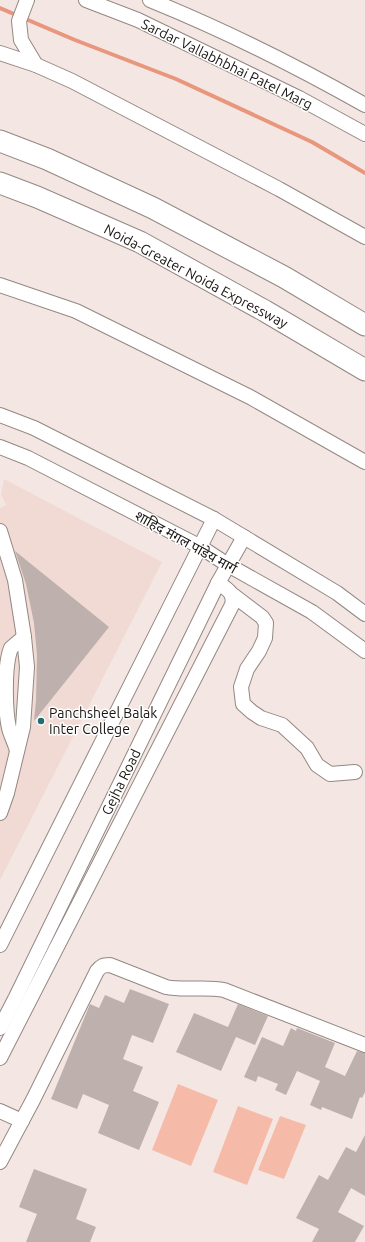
<svg xmlns="http://www.w3.org/2000/svg" width="365" height="1242" font-family="Ubuntu,'Noto Sans Devanagari',sans-serif">
<rect width="100%" height="100%" fill="#f4e7e3"/>
<!-- built -->
<polygon fill="#f0dad3" points="4,479 162,562 0,880 0,508 6,505 1,494"/>
<!-- green -->
<g fill="#f6bba8">
<polygon points="178,1084 218,1100 191,1166 152,1150"/>
<polygon points="238,1106 273,1119 247,1185 213,1172"/>
<polygon points="280,1116 306,1125 284,1179 258,1170"/>
</g>
<g fill="none" stroke-linecap="round" stroke-linejoin="round">
<!-- stream -->
<polyline stroke="#e8977d" stroke-width="4" points="0,8 75,40 176,79 312,142 365,173"/>
</g>
<!-- building -->
<g fill="#beb1ad">
<polygon points="15,551 109,627 34,721 36,700 37,655 34,623 26,584"/>
<polygon points="130,989 169,1004 153,1043 132,1035 123,1059 143,1067 133,1091 159,1102 139,1150 98,1133 109,1105 83,1094 77,1109 51,1099 90,1004 99,1008 105,995 124,1003"/>
<polygon points="238,1004 268,1016 255,1045 236,1037 221,1071 176,1052 194,1013 228,1027"/>
<polygon points="291,1028 296,1031 297,1028 335,1043 325,1067 345,1076 357,1051 365,1053 365,1092 362,1098 360,1097 352,1119 322,1107 321,1110 310,1105 320,1081 297,1071 286,1095 275,1090 278,1084 258,1076 256,1082 244,1077 262,1037 283,1046"/>
<polygon points="365,1135 365,1196 351,1188 338,1212 364,1226 355,1242 312,1242 319,1229 296,1218 319,1175 328,1180 346,1147 356,1152"/>
<polygon points="34,1169 87,1189 76,1219 96,1227 90,1242 26,1242 37,1214 19,1207"/>
</g>
<g fill="none" stroke-linecap="round" stroke-linejoin="round">
<defs>
<g id="minor">
<polyline points="27,0 19,21 21,40 36,65"/>
<polyline points="86,0 138,20 299,98 365,134"/>
<path d="M150 0C224 30 296 66 365 105"/>
<polyline points="0,53 36,65 72,81 279,189 365,237"/>
<polyline points="0,285 76,311 250,397 365,462"/>
<polyline points="0,415 34,428 214,519 337,593 365,614"/>
<polyline points="0,447 28,458 199,546 228,565 312,612 365,651"/>
<polyline points="0,531 15,580 24,637 27,667 23,727 7,793 0,813"/>
<polyline points="233,595 262,617 266,623 265,638 259,651 247,669 241,687 243,704 252,712 261,718 282,725 307,748 317,765 330,774 355,772"/>
<path d="M17 751C15 743 11 736 9 728 5 710 4 665 11 648L24 637"/>
<polyline points="0,945 214,519"/>
<polyline points="0,1028 15,999 218,583 244,537"/>
<path d="M0 1058 232 605C235 593 227 589 218 583"/>
<polyline points="0,1111 22,1121"/>
<path d="M0 1162 33 1100 97 971C101 966 103 965 110 965L166 987C185 991 205 986 224 990L365 1045"/>
</g>
<g id="highway">
<polyline points="0,141 47,159 153,208 284,277 365,325"/>
<polyline points="0,183 37,197 140,242 265,311 365,370"/>
</g>
</defs>
<!-- minor casing -->
<use href="#minor" stroke="#938783" stroke-width="16"/>
<!-- highway casing -->
<use href="#highway" stroke="#938783" stroke-width="23"/>
<!-- minor -->
<use href="#minor" stroke="#fff" stroke-width="14"/>
<!-- highway -->
<use href="#highway" stroke="#fff" stroke-width="21"/>
</g>
<!-- markers -->
<circle fill="#216d72" stroke="#fff" stroke-width="1.5" cx="41" cy="721" r="4"/>
<g text-anchor="middle" dominant-baseline="central" stroke-width="3" stroke-linejoin="round" paint-order="stroke">
<!-- street labels -->
<g font-size="14" fill="#181412" stroke="#fff">
<text transform="translate(227 64) rotate(26)">Sardar Vallabhbhai Patel Marg</text>
<text transform="translate(196 276) rotate(28)">Noida-Greater Noida Expressway</text>
<text transform="translate(186 542) rotate(29)">शाहिद मंगल पांडेय मार्ग</text>
<text transform="translate(121 782) rotate(-64)">Gejha Road</text>
</g>
<!-- poi labels -->
<g font-size="14" fill="#181412" stroke="#fff" text-anchor="start">
<text x="49" y="713">Panchsheel Balak<tspan x="49" dy="16">Inter College</tspan></text>
</g>
</g>
</svg>
